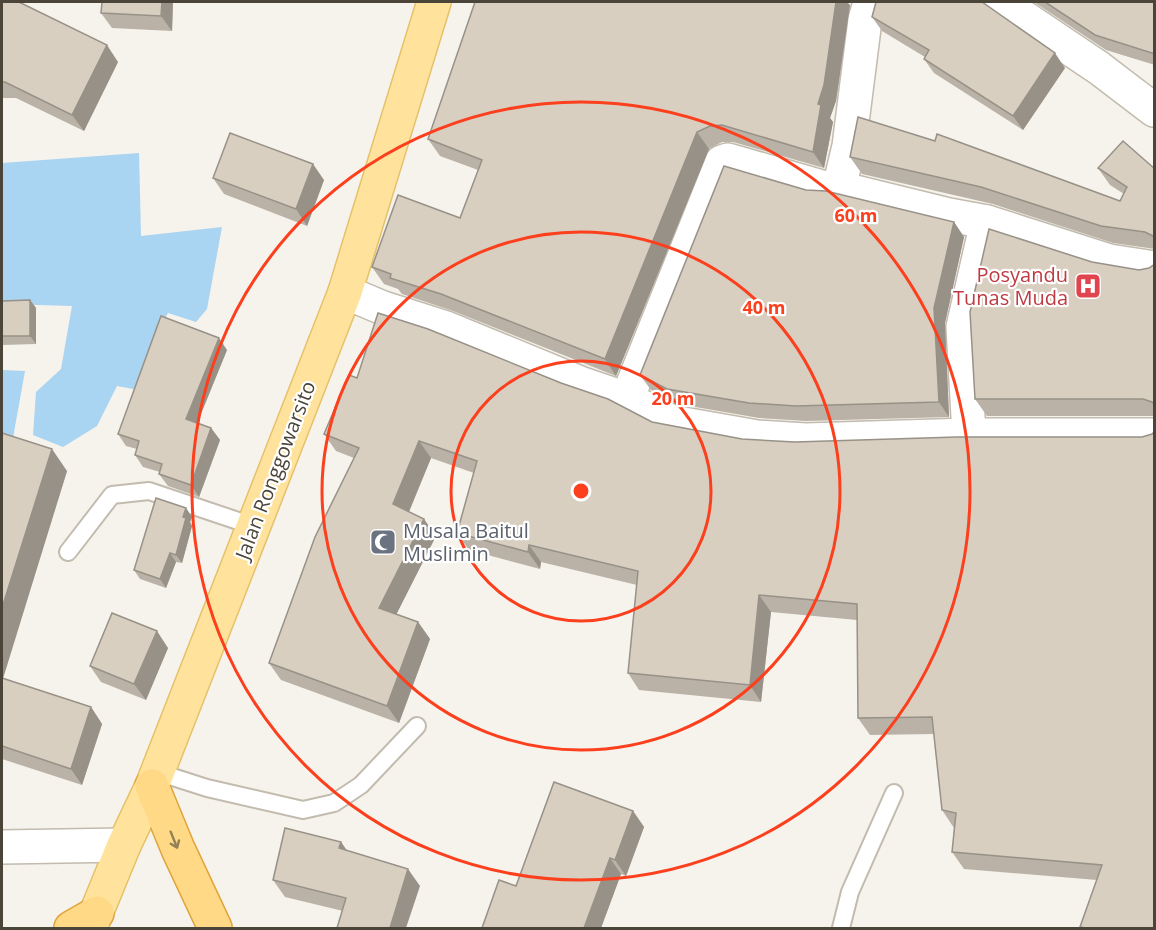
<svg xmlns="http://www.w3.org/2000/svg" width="1156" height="930" font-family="'Open Sans',sans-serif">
<rect width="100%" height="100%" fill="#f6f3ec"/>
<!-- water -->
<g fill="#a9d4f2">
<polygon points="139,153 141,236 222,227 207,309 196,322 168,313 145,358 166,395 117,386 97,426 63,447 33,435 36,392 61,369 72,306 2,304 2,163"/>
<polygon points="2,370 25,371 13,438 2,440"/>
</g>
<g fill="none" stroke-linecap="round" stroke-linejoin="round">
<defs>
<g id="service">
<polyline points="68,552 112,495 149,491 253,526"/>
<polyline points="157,772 207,788 303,810 334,803 361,785 417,726"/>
<polyline points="841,928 850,892 894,793"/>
</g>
<g id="minor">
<polyline points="870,2 865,20 849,146 839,188 949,215 987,222 963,327 969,435"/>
<polyline points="1001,2 1099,68 1154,110"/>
<polyline points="987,222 1109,261 1154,268"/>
<polyline points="345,292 383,308 446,328 580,383 627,399 672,422 757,437 806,440 969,435 1154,435"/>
<polyline points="627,399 722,162 728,160 822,187 839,188"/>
<polyline points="2,847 124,845"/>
</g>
<polyline id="primary" points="90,928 124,845 152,786 345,292 434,2"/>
<g id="trunk">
<polyline points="152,786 178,849 215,928"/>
<polyline points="71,928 97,913"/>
</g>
</defs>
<!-- service casing -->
<use href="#service" stroke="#c2bbae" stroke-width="20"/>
<!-- minor casing -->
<use href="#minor" stroke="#c2bbae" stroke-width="36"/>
<!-- primary casing -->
<use href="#primary" stroke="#e6c16a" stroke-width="36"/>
<!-- trunk casing -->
<use href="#trunk" stroke="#e0a43c" stroke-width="36"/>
<!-- service -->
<use href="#service" stroke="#fff" stroke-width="16"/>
<!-- minor -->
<use href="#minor" stroke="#fff" stroke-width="33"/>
<!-- primary -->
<use href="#primary" stroke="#ffe39c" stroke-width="33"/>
<!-- trunk -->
<use href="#trunk" stroke="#ffd985" stroke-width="33"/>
</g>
<!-- wall -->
<g fill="#bab2a6">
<polygon points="2,2 118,62 84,131 16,98 2,98"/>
<polygon points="102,2 173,2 172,31 112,28 101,13"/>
<polygon points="1034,2 1155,2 1155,65 1106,50"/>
<polygon points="850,5 836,101 830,118 833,122 824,168 733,142 722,142 709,149 616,376 453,311 402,294 398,289 384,284 372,267 460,218 478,170 440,156 428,139"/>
<polygon points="872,17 1065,68 1023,130 934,73 924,59 925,57 882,31"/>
<polygon points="850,157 1120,201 1124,194 1110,185 1098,168 1155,169 1155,249 1113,243 993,204 862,174"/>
<polygon points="213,178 324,180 307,226 224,194"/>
<polygon points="806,190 954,222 964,237 945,323 949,417 806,421 759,418 678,404 651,390 640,375"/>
<polygon points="1092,262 1139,270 1149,268 1155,264 1155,416 987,416 975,399"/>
<polygon points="30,300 36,308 36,344 2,345 2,301"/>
<polygon points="227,350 197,423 211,428 220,440 199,497 168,486 159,474 160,472 143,467 135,455 137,449 126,446 118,434"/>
<polygon points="357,378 652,422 742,439 795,442 1155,928 1081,928 1080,927 1097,880 964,869 952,852 954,828 942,810 934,734 870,735 858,718 857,620 771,612 761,702 639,690 628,673 637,585 541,562 540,569 469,550 457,533 474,473 431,458 409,512 436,536 396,614 418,622 430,639 399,723 281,680 269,663 354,458 336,451 324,434"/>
<polygon points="2,433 67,471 2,679 91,707 102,724 82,785 2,759"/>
<polygon points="186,508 192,517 190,522 192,526 182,563 176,562 166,588 140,579 134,570"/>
<polygon points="168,648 146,700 101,682 90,666"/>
<polygon points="633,811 644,827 626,876 621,874 601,928 482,928 516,886"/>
<polygon points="341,842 347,851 420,886 343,911 285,897 273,880"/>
</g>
<!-- shaded-wall -->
<g fill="#979187">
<polygon points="162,2 173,2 172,31 161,16"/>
<polygon points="836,2 847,2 850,5 836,101 830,118 833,122 824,168 813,152 818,104"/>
<polygon points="107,45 118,62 84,131 72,115"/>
<polygon points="1055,53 1065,68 1023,130 1013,116"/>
<polygon points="697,132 709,149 616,376 605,359"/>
<polygon points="313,164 324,180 307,226 296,209"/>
<polygon points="954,222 964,237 945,323 949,417 939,402 934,308"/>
<polygon points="30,300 36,308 36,344 30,336"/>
<polygon points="219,338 227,350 194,431 186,419"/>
<polygon points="211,428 220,440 199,497 191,485"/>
<polygon points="419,441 431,458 405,521 393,504"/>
<polygon points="52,449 67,471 2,682 2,608"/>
<polygon points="186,508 192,517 190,522 192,526 182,563 176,555 183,517"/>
<polygon points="424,519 436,536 391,625 379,608"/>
<polygon points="529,545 541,562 540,569 528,552"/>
<polygon points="170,553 176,562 166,588 160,579"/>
<polygon points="759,595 771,612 761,702 750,685"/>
<polygon points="418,622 430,639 399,723 387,706"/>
<polygon points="157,631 168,648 146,700 134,684"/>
<polygon points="91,707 102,724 82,785 71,769"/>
<polygon points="633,811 644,827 626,876 615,860"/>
<polygon points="341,842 352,858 339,848"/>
<polygon points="610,858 621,874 601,928 584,928"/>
<polygon points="408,869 420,886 406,928 390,928"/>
</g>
<!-- building -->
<g fill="#d8cfc1" stroke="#979187" stroke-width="1.5">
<polygon points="2,2 19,2 107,45 72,115 5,82 2,82"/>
<polygon points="102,2 162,2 161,16 101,13"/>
<polygon points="475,2 836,2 824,85 818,104 821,105 813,152 722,125 710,126 697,132 605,359 441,294 390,278 391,274 372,267 398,195 460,218 482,160 428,139"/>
<polygon points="876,2 982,2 1055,53 1013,116 924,59 929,50 872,17"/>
<polygon points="1045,2 1155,2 1155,54 1095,35"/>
<polygon points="858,117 935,141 937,134 1120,201 1127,187 1098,168 1123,141 1155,169 1155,237 1145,232 1101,226 981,187 850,157"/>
<polygon points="230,133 313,164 296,209 213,178"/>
<polygon points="724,166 806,190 826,191 954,222 934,308 939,402 796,406 749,403 667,389 640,375"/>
<polygon points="989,229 1092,262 1139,270 1149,268 1155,264 1155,405 1152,402 1143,399 975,399 970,312"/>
<polygon points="30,300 30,336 2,336 2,301"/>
<polygon points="378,313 428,329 561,383 608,399 652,422 742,439 795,442 957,437 1142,437 1152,434 1155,431 1155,928 1086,928 1080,927 1102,865 952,852 956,813 942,810 932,717 858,718 857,604 759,595 750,685 628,673 638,571 529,545 528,552 457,533 477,461 419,441 393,504 424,519 379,608 418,622 387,706 269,663 315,537 359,448 324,434 349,375 357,378"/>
<polygon points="161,316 219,338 186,419 211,428 191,485 159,474 162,464 135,455 139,441 118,434"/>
<polygon points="2,433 52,449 2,608"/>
<polygon points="156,498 186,508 183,517 186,518 176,555 170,553 160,579 134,570"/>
<polygon points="112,613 157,631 134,684 90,666"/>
<polygon points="2,678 91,707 71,769 2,746"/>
<polygon points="554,782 633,811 615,860 610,858 584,928 482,928 499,880 516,886"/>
<polygon points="285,828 341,842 339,848 408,869 390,928 337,928 346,898 273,880"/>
</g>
<!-- one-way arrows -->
<defs><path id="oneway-shaft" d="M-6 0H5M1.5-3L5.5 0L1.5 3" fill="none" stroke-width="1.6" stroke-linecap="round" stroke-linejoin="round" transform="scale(1.5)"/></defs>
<use stroke="#938057" href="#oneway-shaft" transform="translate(174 840) rotate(68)"/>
<!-- distance rings -->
<g fill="none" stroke="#fc3f1d" stroke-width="3">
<circle cx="581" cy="491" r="130"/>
<circle cx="581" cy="491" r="259"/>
<circle cx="581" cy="491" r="389"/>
</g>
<!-- icons -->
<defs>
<symbol id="hospital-square" viewBox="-11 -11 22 22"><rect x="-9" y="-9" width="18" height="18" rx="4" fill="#e0444e" stroke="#fff"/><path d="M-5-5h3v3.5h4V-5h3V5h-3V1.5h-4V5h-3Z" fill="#fff"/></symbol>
<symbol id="mosque-square" viewBox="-11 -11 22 22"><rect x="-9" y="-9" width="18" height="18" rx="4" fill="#6b7280" stroke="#fff"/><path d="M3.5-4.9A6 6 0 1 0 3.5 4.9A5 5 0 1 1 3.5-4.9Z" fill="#fff"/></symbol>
</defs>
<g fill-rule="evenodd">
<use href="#hospital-square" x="1073" y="271" width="30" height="30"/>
<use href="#mosque-square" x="368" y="527" width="30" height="30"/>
</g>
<g text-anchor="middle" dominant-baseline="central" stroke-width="4.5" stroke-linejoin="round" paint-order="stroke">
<!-- health labels -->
<g font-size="20" fill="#be3a42" stroke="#fff" text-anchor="end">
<text x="1068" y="274">Posyandu<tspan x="1068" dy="23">Tunas Muda</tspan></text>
</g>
<!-- street labels -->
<g font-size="20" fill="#4b4439" stroke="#fff">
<text transform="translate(275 470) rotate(-69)">Jalan Ronggowarsito</text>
</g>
<!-- worship labels -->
<g font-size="20" fill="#5b616d" stroke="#fff" text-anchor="start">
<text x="403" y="530">Musala Baitul<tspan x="403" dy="23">Muslimin</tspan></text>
</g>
</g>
<circle cx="581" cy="491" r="9" fill="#fc3f1d" stroke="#fff" stroke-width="3"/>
<g font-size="18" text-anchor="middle" font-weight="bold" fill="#fc3f1d" stroke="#fff" stroke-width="4.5" stroke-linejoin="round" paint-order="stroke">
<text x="856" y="222">60 m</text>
<text x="764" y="314">40 m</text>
<text x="673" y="405">20 m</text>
</g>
<!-- border -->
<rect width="1156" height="930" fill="none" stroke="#4b4439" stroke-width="6"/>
</svg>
